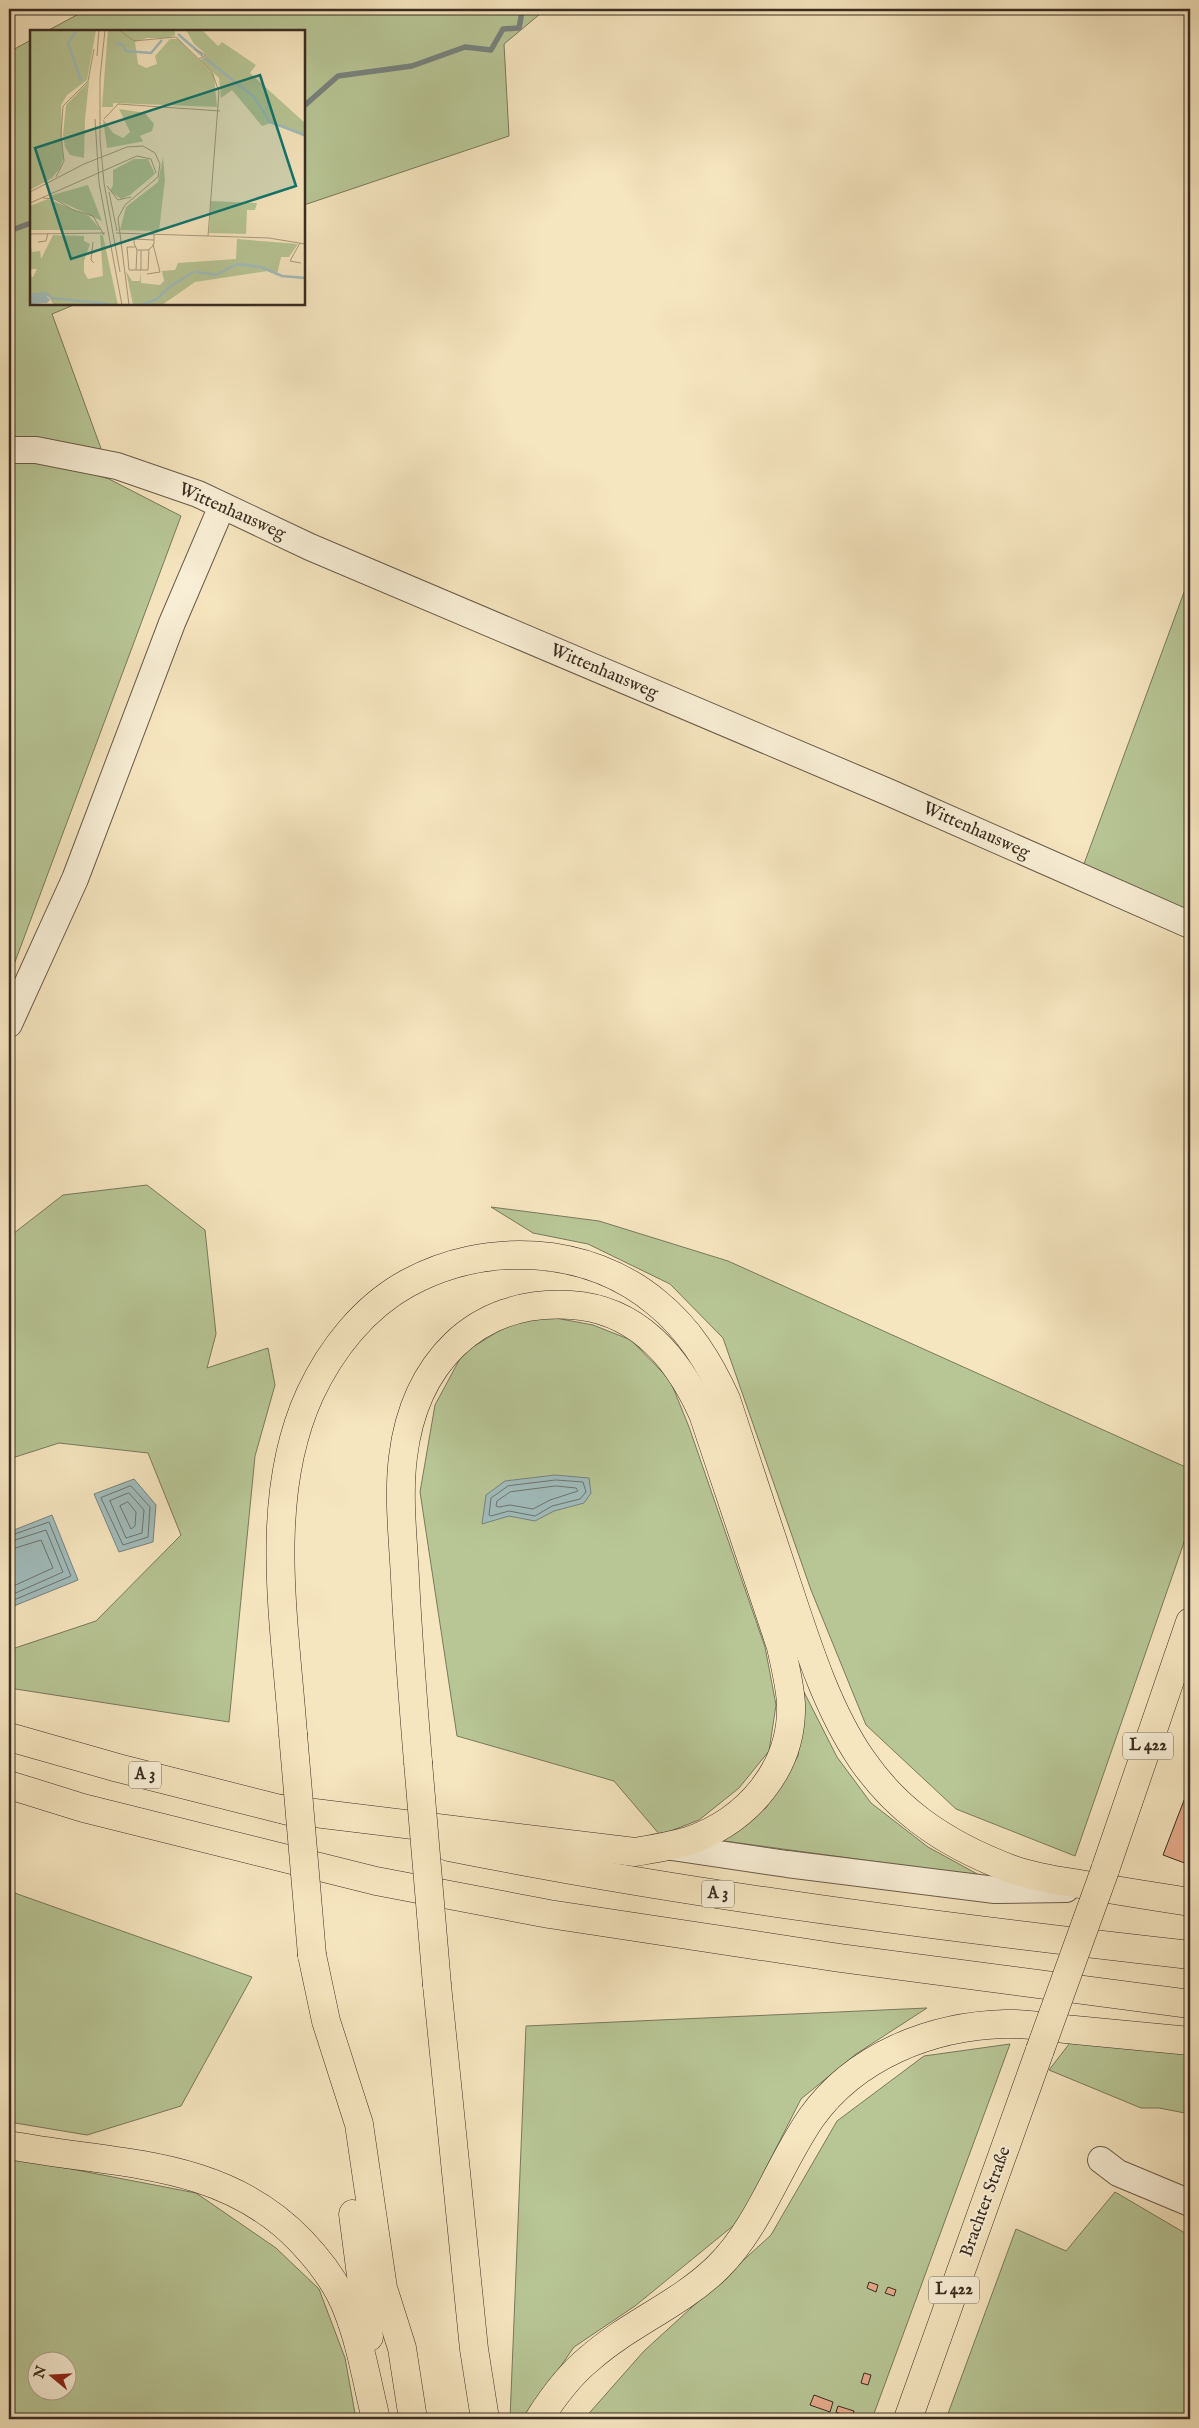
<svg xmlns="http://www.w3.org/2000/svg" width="1199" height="2428" font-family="'IM FELL English',serif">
<rect width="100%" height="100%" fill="#f6e6c0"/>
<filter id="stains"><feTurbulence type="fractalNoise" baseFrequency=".004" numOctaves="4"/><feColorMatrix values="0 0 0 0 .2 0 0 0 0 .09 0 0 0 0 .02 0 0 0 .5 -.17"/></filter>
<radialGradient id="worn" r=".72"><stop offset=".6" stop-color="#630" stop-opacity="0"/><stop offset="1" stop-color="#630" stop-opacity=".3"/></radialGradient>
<!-- green -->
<g fill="#b8c696" stroke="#79795c" fill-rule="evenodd">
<polygon points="88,9 546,9 504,44 509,136 304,205 304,31 47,31"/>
<polygon points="31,40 31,304 76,304 52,314 103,454 9,443 9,52"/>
<polygon points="9,460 68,466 109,479 181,516 9,978"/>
<polygon points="1190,576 1190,918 1081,872"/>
<polygon points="147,1185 205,1230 216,1334 207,1368 268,1348 275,1385 255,1456 229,1722 9,1688 9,1650 96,1621 181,1535 148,1453 59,1443 9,1459 9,1237 63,1195"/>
<polygon points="491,1207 599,1221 728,1261 1190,1469 1190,1525 1075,1856 956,1809 866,1725 811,1590 723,1338 670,1284 588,1244 533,1233"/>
<polygon points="550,1317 593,1325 631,1340 670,1380 689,1427 765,1647 776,1705 769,1751 739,1788 699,1820 660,1835 614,1781 457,1736 420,1492 435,1405 463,1353 512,1323"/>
<polygon points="804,1692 837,1757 871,1803 928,1847 981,1876 717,1840 766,1808 798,1756"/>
<polygon points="9,1891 252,1977 181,2106 87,2135 9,2122"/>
<polygon points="927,2008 856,2054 801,2099 739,2221 635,2306 574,2347 524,2419 510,2419 526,2026"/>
<polygon points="1073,2039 1190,2052 1190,2114 1159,2108 1141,2108 1049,2070"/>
<polygon points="1010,2044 872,2419 584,2419 644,2351 771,2235 837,2121 924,2056"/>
<path d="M9 2157 196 2193 276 2248 319 2289 345 2358 356 2419H9ZM38 2360H68V2390H38Z"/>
<polygon points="1115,2192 1190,2236 1190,2419 946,2419 1016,2229 1066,2251"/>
</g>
<!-- water -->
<g fill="#a1bdbd" stroke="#78837f">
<polygon points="555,1475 589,1478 591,1493 584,1503 554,1511 535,1521 509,1516 482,1524 486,1495 505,1481"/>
<polygon points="134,1479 156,1505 153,1542 119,1552 94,1494"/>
<polygon points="52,1515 78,1580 9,1608 9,1532"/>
</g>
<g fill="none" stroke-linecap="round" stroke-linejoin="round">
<!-- shore -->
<g stroke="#6e746f" stroke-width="1">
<polygon points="556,1480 583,1482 586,1492 580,1499 552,1506 535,1516 509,1511 491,1516 489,1515 491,1498 508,1486"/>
<polygon points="131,1486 150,1507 148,1537 123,1545 101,1498"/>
<polygon points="556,1486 576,1488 578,1491 550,1500 533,1509 510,1505 499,1507 496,1506 497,1501 510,1492"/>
<polygon points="129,1493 144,1510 142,1533 126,1538 110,1501"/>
<polygon points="128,1502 136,1512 135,1526 131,1529 120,1506"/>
<polyline points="9,1536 49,1522 71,1576 9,1602"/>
<polyline points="9,1542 46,1530 63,1572 9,1596"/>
<polyline points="9,1550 41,1540 53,1568 9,1588"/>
</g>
<!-- stream -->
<g stroke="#78837f" stroke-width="5.5">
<polyline points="304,106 338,76 412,66 465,47 491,50 503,29 519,28 522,12 518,9"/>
<polyline points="9,231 31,223"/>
</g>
</g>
<!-- building -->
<g fill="#e6ab8c" stroke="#3a2c21">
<polygon points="1188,1790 1190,1791 1190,1865 1163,1855"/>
<polygon points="869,2282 878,2285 876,2292 867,2288"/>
<polygon points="888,2287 896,2290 894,2296 885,2293"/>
<polygon points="864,2373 871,2375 868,2385 861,2383"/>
<polygon points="814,2395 833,2402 830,2412 810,2405"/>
<polygon points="838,2406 854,2411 852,2418 836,2412"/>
</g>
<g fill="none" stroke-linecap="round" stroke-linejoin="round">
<defs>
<g id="minor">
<polyline points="9,450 36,450 117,466 198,494 310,547 888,792 1190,925"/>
<polyline points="9,1024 75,879 172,623 222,506"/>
<polyline points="665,1846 787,1864 995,1890 1066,1889"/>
<polyline points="1101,2160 1118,2173 1190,2203"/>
</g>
<g id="major">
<polyline points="1105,1870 1190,1622"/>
<polyline points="908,2419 1040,2050"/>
</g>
<g id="highway">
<path d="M293 1734C285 1623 262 1499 310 1394 331 1349 364 1307 408 1283 486 1241 588 1245 657 1303 689 1329 709 1362 726 1399 747 1461 767 1524 788 1587 833 1724 864 1814 1011 1869 1031 1876 1053 1880 1074 1883 1112 1890 1151 1896 1190 1902"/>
<polyline points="9,1737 118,1768 300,1814"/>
<polyline points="9,1785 83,1808 376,1881 549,1914 840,1958 1190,2004"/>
<path d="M282 1809 635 1852C652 1849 671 1846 688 1841 747 1821 793 1769 791 1704 790 1685 785 1666 781 1647L703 1414C678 1358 637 1309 571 1305 474 1299 414 1365 403 1457 398 1496 403 1538 405 1578 408 1639 413 1701 418 1762"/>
<path d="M449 1847C694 1896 942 1927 1190 1955"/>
<polyline points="312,1955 326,2021 359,2124 383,2288 402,2348 413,2419"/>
<polyline points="437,1985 474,2349 485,2419"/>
<path d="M9 2145C113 2165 222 2158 301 2241 320 2261 337 2283 347 2309 361 2344 367 2383 376 2419"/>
<polyline points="353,2214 369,2337"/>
<path d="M539 2419C553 2397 568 2376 589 2359 628 2324 679 2305 717 2268 759 2227 778 2166 811 2118 855 2056 931 2026 1005 2024 1028 2023 1052 2028 1075 2030 1113 2034 1152 2037 1190 2041"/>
</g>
</defs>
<!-- minor casing -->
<use href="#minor" stroke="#695a49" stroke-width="28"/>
<!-- major casing -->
<use href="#major" stroke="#3a2c21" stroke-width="29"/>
<!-- highway casing -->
<use href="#highway" stroke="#3a2c21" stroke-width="29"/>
<!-- minor -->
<use href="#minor" stroke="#f9efd6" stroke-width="26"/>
<!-- major -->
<use href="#major" stroke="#f6e6c0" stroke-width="28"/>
<!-- highway -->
<use href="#highway" stroke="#f6e6c0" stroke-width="28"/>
<defs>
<polyline id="major-bridge" points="1040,2050 1105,1870"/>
<g id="highway-bridge">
<polyline points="293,1734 312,1955"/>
<polyline points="418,1762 437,1985"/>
</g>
</defs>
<!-- major-bridge casing -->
<use href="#major-bridge" stroke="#3a2c21" stroke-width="29" stroke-linecap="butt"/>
<!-- highway-bridge casing -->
<use href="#highway-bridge" stroke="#3a2c21" stroke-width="29" stroke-linecap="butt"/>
<!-- major-bridge -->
<use href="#major-bridge" stroke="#f6e6c0" stroke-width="28"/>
<!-- highway-bridge -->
<use href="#highway-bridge" stroke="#f6e6c0" stroke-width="28"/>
</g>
<g text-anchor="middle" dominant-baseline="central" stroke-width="4" stroke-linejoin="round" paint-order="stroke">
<!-- shield labels -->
<g fill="#f9efd6" stroke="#736657" stroke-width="1">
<rect x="1123" y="1732.5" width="50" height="27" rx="4"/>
<rect x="129" y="1761.5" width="32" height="27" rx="4"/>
<rect x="702" y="1880.5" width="32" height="27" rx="4"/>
<rect x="929" y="2276.5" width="50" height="27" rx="4"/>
</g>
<g font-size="16" font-weight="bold" fill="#3a2c21">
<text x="1148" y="1746">L 422</text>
<text x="145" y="1775">A 3</text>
<text x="718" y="1894">A 3</text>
<text x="954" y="2290">L 422</text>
</g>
<!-- street labels -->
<g font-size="18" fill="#3a2c21" stroke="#f9efd6">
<text transform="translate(232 512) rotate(24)">Wittenhausweg</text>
<text transform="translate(604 672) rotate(23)">Wittenhausweg</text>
<text transform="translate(976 831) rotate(24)">Wittenhausweg</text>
<text transform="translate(986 2202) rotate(-70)">Brachter Straße</text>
</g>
</g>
<!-- overview -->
<g transform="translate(30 30)">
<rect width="275" height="275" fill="#f6e6c0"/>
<path d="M0 0H66L57 50 37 65 31 75 33 129 30 138 22 148 0 160ZM78 0H145V5L138 8H117L105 12 108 34 116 38 127 34 125 26 140 9H148L184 45 187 77 83 73V77H72ZM156 0H172L188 16 192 12 226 35 220 43 275 93V107L241 93 232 96 202 60 191 68 189 48 170 30 177 25 164 14ZM59 51 55 90 54 128 40 125 35 117 33 105 36 75ZM89 79 115 83 124 94 122 101 110 106 113 111 110 112 77 118 73 89 83 103 93 108 100 102ZM133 127 135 150 129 201 90 200 96 177 128 152ZM104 129H118L125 144 100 165 91 169 80 161 83 155V140ZM58 155 72 191 19 166ZM18 169 59 186 71 200H0V176ZM181 171 227 173 225 180H217L216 204 179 203ZM70 204 73 206 88 275H24L18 266H0V246L3 247 7 239H0V212L2 222 10 221 11 229 23 205 54 206V211L60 214 54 231V242L58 249 73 246ZM207 209 268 214 259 227H251L247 245 238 241 165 252 132 275H103L96 241 102 251H110L111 240V253L130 255 134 251 132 241 145 240 148 233 206 229Z" fill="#b8c696"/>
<path d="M16 265 20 270 17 273 0 274V266Z" fill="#a1bdbd"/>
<path fill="none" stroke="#a1bdbd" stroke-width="2.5" d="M47 0 38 13 51 51M148 4 173 26M86 13 93 15 96 21 121 23 132 10M175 28 224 67 240 92 275 105M166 242 186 245 207 234 231 237 252 246 275 248M0 265 16 263 22 268 79 274M111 275 127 269 138 258 163 242"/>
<path fill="none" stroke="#ab9c80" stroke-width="1" d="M75 0 70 48V109L74 153 90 242M89 0 104 11 146 7M146 7 182 42 189 62 178 206M165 19 176 25 169 29M67 26 69 0M65 89 69 153 92 275M74 89 88 74 190 81M26 147 34 131 31 105 33 76 58 51 64 19M77 156 88 170 101 167M0 162 54 134 97 117 113 116 125 123 130 134 128 147 95 175 88 188 99 275M79 162 87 201M13 168 25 169 43 180 63 186 74 205M0 173 107 126 121 129 126 143M86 203 239 208 275 214M0 204 75 203M124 210 104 209V213L107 220H118L123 216 124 213V204M8 212 16 211 18 203M63 212 61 230 64 233M270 213 260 231 271 233M105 217H97L99 240H118L119 219M106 240 107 220M111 240V220M117 244 130 242 123 214"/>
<path fill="#0f766e" fill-opacity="0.15" stroke="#0f766e" stroke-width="2.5" d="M230 45 266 156 41 229 5 118Z"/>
<rect width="275" height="275" fill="none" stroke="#3a2c21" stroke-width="2.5"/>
</g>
<!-- margin -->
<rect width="1199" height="2428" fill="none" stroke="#f6e6c0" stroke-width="30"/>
<rect x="10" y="10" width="1179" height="2408" fill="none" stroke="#3a2c21" stroke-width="2.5"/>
<rect x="15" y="15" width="1169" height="2398" fill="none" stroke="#3a2c21"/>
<!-- north arrow -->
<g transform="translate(52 2376) rotate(288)"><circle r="24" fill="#f9efd6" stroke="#ada18e"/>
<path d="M0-4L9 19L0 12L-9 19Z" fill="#8f2418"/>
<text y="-8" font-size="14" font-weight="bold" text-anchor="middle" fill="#3a2c21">N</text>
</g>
<rect width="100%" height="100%" filter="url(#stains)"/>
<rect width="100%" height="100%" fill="url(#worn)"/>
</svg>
